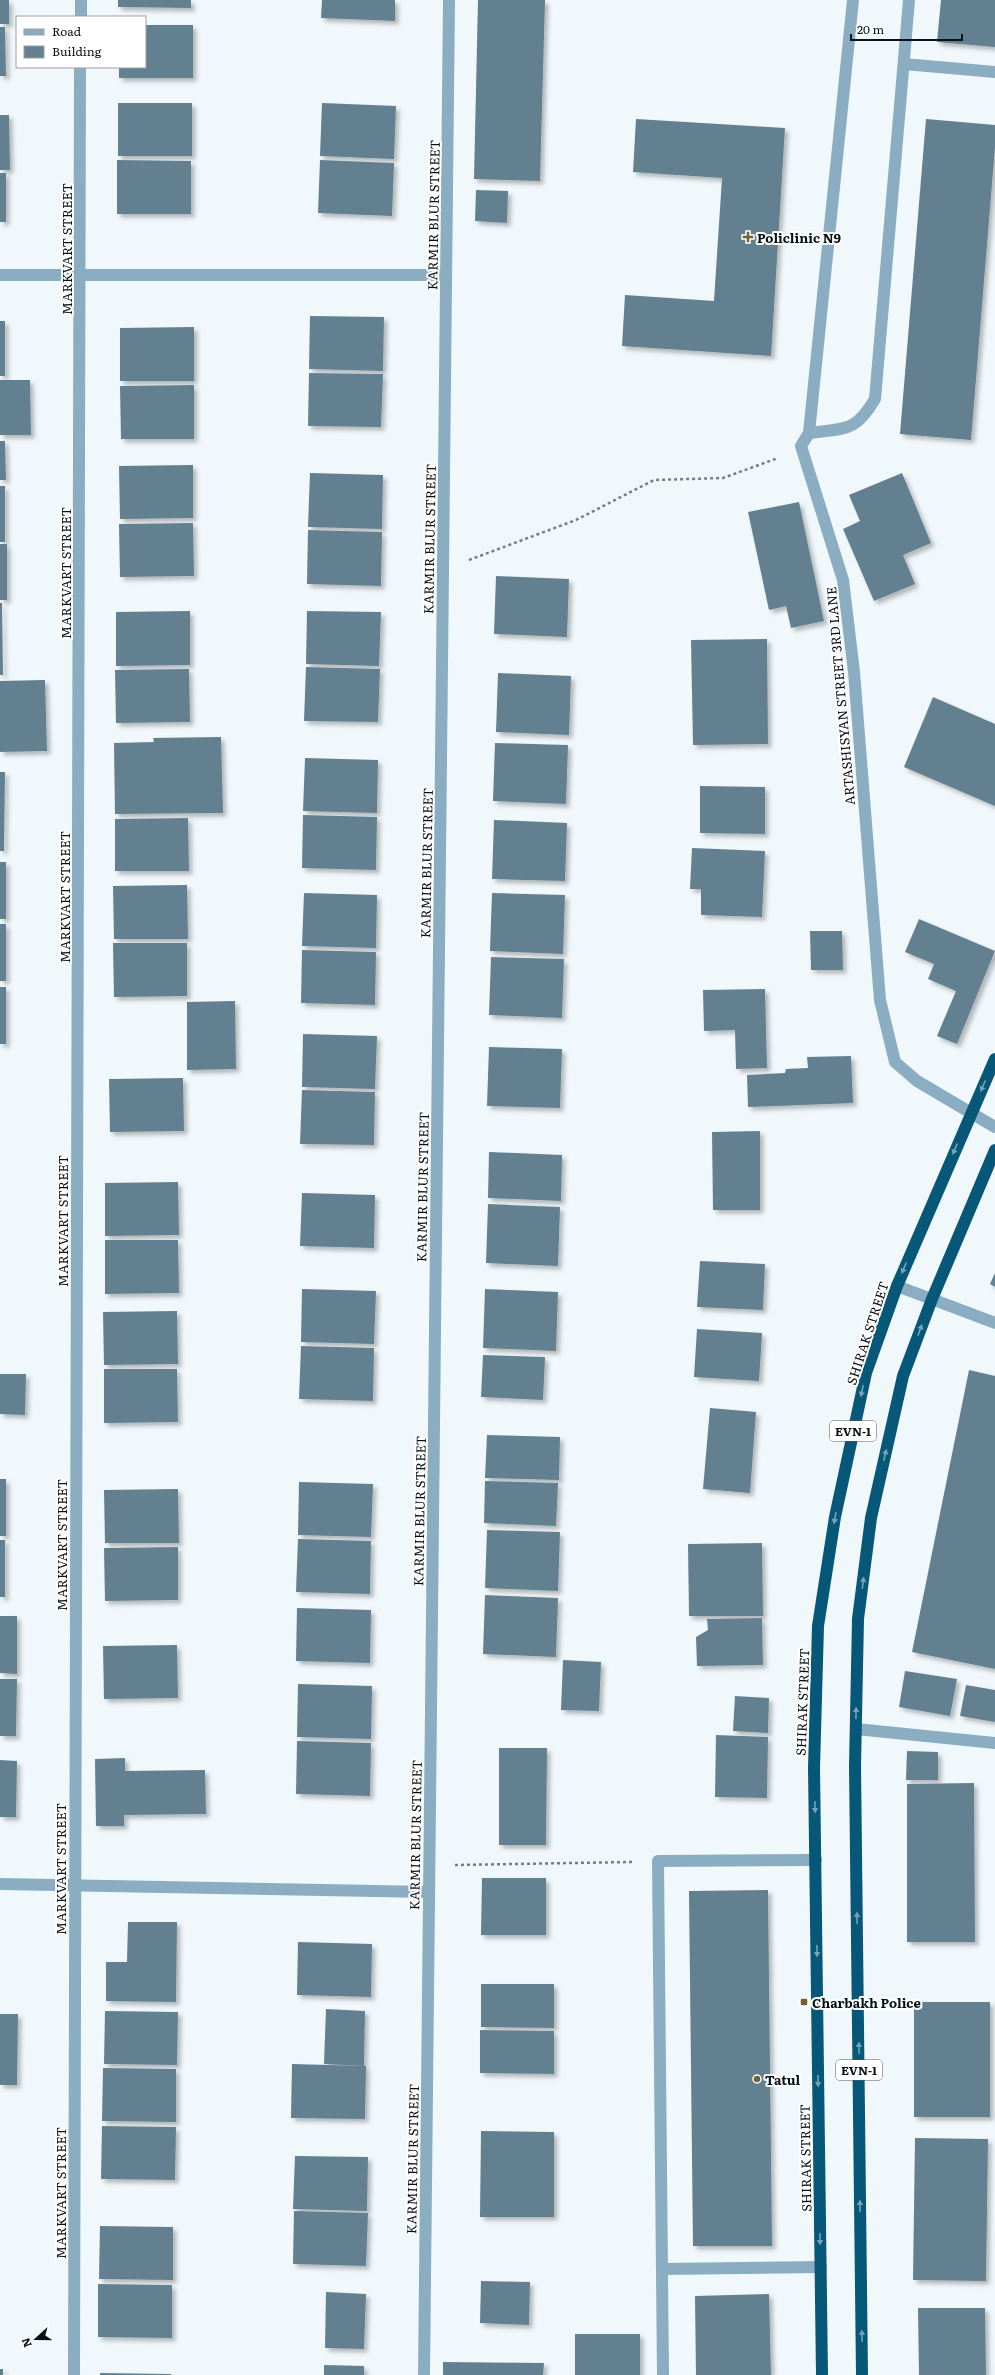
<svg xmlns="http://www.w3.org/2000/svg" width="995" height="2375" font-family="Literata,serif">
<defs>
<filter id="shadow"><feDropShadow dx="3.5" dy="3.5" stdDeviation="2" flood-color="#0004"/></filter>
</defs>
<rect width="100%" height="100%" fill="#f1f8fb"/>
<!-- building -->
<g fill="#648090" filter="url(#shadow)">
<rect x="0" y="0" width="9" height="24"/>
<polygon points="118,0 191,0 191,8 118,7"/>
<polygon points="322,0 395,0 395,21 321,18"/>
<polygon points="478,0 545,0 540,181 474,179"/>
<polygon points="941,0 995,0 995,47 937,42"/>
<polygon points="145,25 193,25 193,78 119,78 119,67 145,67"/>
<polygon points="0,27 5,27 6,76 0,76"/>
<rect x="118" y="103" width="74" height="53"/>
<polygon points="322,103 396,106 394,159 320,156"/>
<polygon points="0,115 9,115 10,170 0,170"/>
<polygon points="636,119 785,128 771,356 622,346 625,295 714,301 722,178 633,172"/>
<polygon points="926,119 995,125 995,147 971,440 900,434"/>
<polygon points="117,160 191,161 191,214 117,214"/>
<polygon points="320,160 394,163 392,216 318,213"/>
<rect x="0" y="173" width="6" height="49"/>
<polygon points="476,190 508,191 507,223 475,221"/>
<polygon points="310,316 384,317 383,371 309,369"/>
<rect x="0" y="321" width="5" height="55"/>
<polygon points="194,327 194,381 120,381 120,328"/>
<polygon points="309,373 383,374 381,427 308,426"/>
<polygon points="0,380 30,380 31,435 0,435"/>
<polygon points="194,385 194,439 121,439 120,386"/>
<polygon points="0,441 5,441 6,480 0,480"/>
<polygon points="193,465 193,518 120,519 119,466"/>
<polygon points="310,473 383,475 382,529 308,527"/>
<polygon points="902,473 931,543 903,555 915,584 874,601 843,529 860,521 849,495"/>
<rect x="0" y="486" width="5" height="56"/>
<polygon points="799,502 824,621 791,628 786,606 769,610 748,512"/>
<polygon points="193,523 194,576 120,577 119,524"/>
<polygon points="308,530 382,532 381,586 307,584"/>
<rect x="0" y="544" width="7" height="56"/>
<polygon points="496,576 569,579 567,637 494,634"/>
<polygon points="0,603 2,603 3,675 0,675"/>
<polygon points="190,611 190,665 116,666 116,612"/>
<polygon points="307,611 381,612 379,666 306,664"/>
<polygon points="767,639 768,744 693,745 691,640"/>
<polygon points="306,667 380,669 378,722 304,721"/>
<polygon points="189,669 190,722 116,723 115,670"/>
<polygon points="498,673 571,676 569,735 496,732"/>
<polygon points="45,680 47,751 0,752 0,681"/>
<polygon points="933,697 995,724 995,806 904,767"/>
<polygon points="221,737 223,813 115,814 114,743 154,742 153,738"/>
<polygon points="495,743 568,745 566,804 493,801"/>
<polygon points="305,758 378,760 377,813 303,811"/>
<polygon points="0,772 5,772 4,851 0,851"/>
<polygon points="700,786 765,787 765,834 700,833"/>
<polygon points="303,815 377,817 376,870 302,868"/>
<polygon points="188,818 189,871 115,871 115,819"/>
<polygon points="494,820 567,823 565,881 492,879"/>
<polygon points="692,848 765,851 762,917 701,915 701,889 690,889"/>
<rect x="0" y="862" width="6" height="57"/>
<polygon points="187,885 188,939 114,939 113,886"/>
<polygon points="304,893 377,895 376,948 302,946"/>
<polygon points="492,893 565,895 563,954 490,951"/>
<polygon points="919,919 995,951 957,1044 937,1036 956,991 928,979 934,964 905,952"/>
<rect x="0" y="924" width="6" height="57"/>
<polygon points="810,931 842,931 843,970 811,970"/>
<polygon points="113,943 187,943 187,996 114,997"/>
<polygon points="302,950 376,952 375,1005 301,1003"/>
<polygon points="491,957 564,959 562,1018 489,1015"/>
<rect x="0" y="987" width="6" height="57"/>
<polygon points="765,989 767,1068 736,1069 735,1030 704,1031 703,990"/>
<polygon points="235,1001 236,1069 187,1070 187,1002"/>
<polygon points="303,1034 377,1036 375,1089 302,1087"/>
<polygon points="489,1047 562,1049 560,1108 487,1106"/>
<polygon points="851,1056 853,1103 748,1107 747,1075 785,1073 786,1069 808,1068 807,1057"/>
<polygon points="183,1078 184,1131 110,1132 109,1079"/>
<polygon points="302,1090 375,1092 374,1145 300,1144"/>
<polygon points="760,1131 760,1210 713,1210 712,1132"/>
<polygon points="489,1152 562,1155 561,1201 488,1198"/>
<polygon points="178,1182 179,1235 105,1236 105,1183"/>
<polygon points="302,1193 375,1195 374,1248 300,1246"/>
<polygon points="488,1204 560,1207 558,1266 486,1263"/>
<polygon points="105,1240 178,1240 179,1293 105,1294"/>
<polygon points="700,1261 765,1264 763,1310 697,1307"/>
<polygon points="995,1273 995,1287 990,1284"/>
<polygon points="302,1289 376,1291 374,1344 301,1342"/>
<polygon points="485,1289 558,1292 556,1351 483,1348"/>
<polygon points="177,1311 178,1364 104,1365 103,1312"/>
<polygon points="697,1329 762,1333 759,1381 694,1377"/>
<polygon points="301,1346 374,1348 373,1401 299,1399"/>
<polygon points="483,1355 545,1357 543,1400 481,1397"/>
<polygon points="104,1369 177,1369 178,1422 104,1423"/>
<polygon points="969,1370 995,1376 995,1669 912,1652"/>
<polygon points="0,1374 26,1374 25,1415 0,1414"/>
<polygon points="710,1408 756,1412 750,1493 703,1489"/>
<polygon points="487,1435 560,1437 559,1480 485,1478"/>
<rect x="0" y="1479" width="6" height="57"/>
<polygon points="485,1481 558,1483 556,1526 484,1523"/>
<polygon points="299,1482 373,1484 371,1537 298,1535"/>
<polygon points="178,1489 179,1543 105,1543 104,1490"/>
<polygon points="487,1530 560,1532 558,1591 485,1588"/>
<polygon points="298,1539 371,1541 370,1594 296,1592"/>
<rect x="0" y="1540" width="5" height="57"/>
<polygon points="762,1543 763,1616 689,1616 688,1544"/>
<polygon points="178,1547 178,1600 105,1601 104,1548"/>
<polygon points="485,1595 558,1598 556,1657 483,1654"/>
<polygon points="297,1608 371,1610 370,1663 296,1661"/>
<polygon points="0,1616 17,1616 17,1674 0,1673"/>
<polygon points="762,1618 763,1665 697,1666 696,1637 708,1630 707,1619"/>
<polygon points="177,1645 178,1698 104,1699 103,1646"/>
<polygon points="563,1660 601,1662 599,1711 561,1710"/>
<polygon points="905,1671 957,1679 950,1716 899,1707"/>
<polygon points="0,1679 17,1679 16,1736 0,1736"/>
<polygon points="298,1684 372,1686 371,1739 297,1737"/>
<polygon points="966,1685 995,1690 995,1722 960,1716"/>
<polygon points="735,1696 769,1698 768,1733 733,1731"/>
<polygon points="716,1735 768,1737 767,1798 715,1797"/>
<polygon points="297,1741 371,1743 370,1796 296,1794"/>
<polygon points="499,1748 547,1748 546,1845 499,1845"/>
<polygon points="907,1751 938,1752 938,1780 906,1780"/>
<polygon points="125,1758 125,1771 205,1770 206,1814 124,1815 124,1826 96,1826 95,1759"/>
<polygon points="0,1760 17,1761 16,1817 0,1817"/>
<polygon points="974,1783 975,1942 907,1942 907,1784"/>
<polygon points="482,1878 546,1878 546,1935 481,1935"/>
<polygon points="768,1890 772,2246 693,2246 689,1891"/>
<polygon points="128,1922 177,1922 176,2002 106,2001 106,1962 127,1962"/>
<polygon points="298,1942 372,1944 371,1997 297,1995"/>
<polygon points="481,1984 554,1984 554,2028 481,2027"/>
<rect x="914" y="2002" width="76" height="115"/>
<polygon points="326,2009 365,2011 364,2066 324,2064"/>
<polygon points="105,2011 178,2012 177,2065 104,2064"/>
<polygon points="0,2014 18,2014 17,2085 0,2085"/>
<polygon points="480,2030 554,2031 554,2074 480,2073"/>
<polygon points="292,2064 366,2066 365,2119 291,2118"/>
<polygon points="103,2068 176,2069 176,2122 102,2121"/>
<polygon points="102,2126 176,2127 175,2180 101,2179"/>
<polygon points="481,2131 554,2132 554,2217 480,2217"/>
<polygon points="915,2138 988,2139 986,2281 913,2280"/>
<polygon points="295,2156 368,2157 367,2211 293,2209"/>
<polygon points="294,2211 368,2213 366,2266 293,2264"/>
<polygon points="100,2226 173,2227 173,2280 99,2279"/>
<polygon points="481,2281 530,2282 529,2325 480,2323"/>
<polygon points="98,2284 172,2285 172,2338 98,2337"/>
<polygon points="326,2292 366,2294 364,2349 325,2348"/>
<polygon points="769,2294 771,2375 696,2375 695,2296"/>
<polygon points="918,2308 985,2308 986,2375 919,2375"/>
<rect x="575" y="2334" width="65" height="41"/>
<polygon points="443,2362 544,2363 543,2375 443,2375"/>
<polygon points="324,2365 364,2366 364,2375 324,2375"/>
<rect x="0" y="2369" width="3" height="6"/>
<polygon points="100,2373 171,2374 171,2375 100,2375"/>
</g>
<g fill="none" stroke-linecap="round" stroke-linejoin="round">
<!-- path -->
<g stroke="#757e83" stroke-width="2.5" stroke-dasharray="3 3" stroke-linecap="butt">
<polyline points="469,560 576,520 654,480 723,478 778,458"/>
<polyline points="455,1865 632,1862"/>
</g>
<!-- lane -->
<g stroke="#8aadc2" stroke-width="12">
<polyline points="904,64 995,72"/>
<path d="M809 433C845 428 855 433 875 399L909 0"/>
<polyline points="856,1729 995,1743"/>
<polyline points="662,2269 821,2267"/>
<polyline points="663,2375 658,1861 816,1860"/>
</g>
<!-- street -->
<g stroke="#8aadc2" stroke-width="12">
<polyline points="853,0 809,433 801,446 843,580 854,672 880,1000 895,1062 917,1081 995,1127"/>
<polyline points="81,17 81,0"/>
<polyline points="0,275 446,275"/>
<polyline points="897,1286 995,1323"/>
<polyline points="0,1884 429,1892"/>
<polyline points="74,2375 80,67"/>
<polyline points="424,2375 449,0"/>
</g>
<!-- highway -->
<g stroke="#075778" stroke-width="12">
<polyline points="822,2375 814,1768 818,1626 835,1517 866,1373 897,1286 995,1059"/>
<polyline points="862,2375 855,1766 858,1619 871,1518 903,1376 932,1299 995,1150"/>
</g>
</g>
<!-- one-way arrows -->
<defs><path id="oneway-solid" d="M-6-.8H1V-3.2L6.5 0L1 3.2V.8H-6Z"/></defs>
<g fill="#77a3b5">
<use href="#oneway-solid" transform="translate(983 1086) rotate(114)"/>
<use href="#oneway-solid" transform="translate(955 1149) rotate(113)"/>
<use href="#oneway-solid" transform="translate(904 1268) rotate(113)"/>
<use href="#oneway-solid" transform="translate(920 1330) rotate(-70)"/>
<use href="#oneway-solid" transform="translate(862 1391) rotate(102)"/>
<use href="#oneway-solid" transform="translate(885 1455) rotate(-77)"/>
<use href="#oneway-solid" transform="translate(835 1518) rotate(100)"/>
<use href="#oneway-solid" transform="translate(863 1583) rotate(-83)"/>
<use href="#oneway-solid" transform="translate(856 1713) rotate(-89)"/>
<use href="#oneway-solid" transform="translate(815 1807) rotate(89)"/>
<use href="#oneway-solid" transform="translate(857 1918) rotate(-91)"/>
<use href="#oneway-solid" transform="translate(817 1951) rotate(89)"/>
<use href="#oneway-solid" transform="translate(859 2048) rotate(-91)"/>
<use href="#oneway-solid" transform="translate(818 2081) rotate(89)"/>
<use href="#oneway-solid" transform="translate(860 2206) rotate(-91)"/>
<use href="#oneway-solid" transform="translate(820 2239) rotate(89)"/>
<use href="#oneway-solid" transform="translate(862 2336) rotate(-91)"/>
</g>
<!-- markers -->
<g fill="#776030" stroke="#fff" stroke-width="1.5">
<path d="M746 231h4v4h4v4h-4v4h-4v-4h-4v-4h4z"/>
<rect x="800" y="1998" width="8" height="8" rx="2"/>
<circle cx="757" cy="2079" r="4"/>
</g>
<g text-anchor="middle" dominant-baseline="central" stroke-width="4" stroke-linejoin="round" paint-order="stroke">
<!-- shield labels -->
<g fill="#fff" stroke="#51595d" stroke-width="1">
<rect x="830" y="1421" width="46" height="20" rx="3"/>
<rect x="836" y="2060" width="46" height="20" rx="3"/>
</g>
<g font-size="12" font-weight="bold" fill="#071218">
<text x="853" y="1431">EVN-1</text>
<text x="859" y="2070">EVN-1</text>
</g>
<!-- street labels -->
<g font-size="13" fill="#071218" stroke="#fff">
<text transform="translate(433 215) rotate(-89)">KARMIR BLUR STREET</text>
<text transform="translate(66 249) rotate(-90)">MARKVART STREET</text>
<text transform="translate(429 539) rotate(-89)">KARMIR BLUR STREET</text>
<text transform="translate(65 573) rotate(-90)">MARKVART STREET</text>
<text transform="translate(840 696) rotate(-95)">ARTASHISYAN STREET 3RD LANE</text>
<text transform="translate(426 863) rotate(-89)">KARMIR BLUR STREET</text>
<text transform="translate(64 897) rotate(-90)">MARKVART STREET</text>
<text transform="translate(422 1187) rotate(-89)">KARMIR BLUR STREET</text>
<text transform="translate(62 1221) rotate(-90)">MARKVART STREET</text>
<text transform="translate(867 1333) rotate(-72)">SHIRAK STREET</text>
<text transform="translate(419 1511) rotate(-89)">KARMIR BLUR STREET</text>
<text transform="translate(61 1545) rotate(-90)">MARKVART STREET</text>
<text transform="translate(802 1702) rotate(-88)">SHIRAK STREET</text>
<text transform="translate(415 1835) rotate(-89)">KARMIR BLUR STREET</text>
<text transform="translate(60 1869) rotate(-90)">MARKVART STREET</text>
<text transform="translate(805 2158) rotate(-91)">SHIRAK STREET</text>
<text transform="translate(412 2159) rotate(-89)">KARMIR BLUR STREET</text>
<text transform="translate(60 2193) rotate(-90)">MARKVART STREET</text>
</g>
<!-- poi labels -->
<g font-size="13" font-weight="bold" fill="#071218" stroke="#fff" text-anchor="start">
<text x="757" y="237">Policlinic N9</text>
<text x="812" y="2002">Charbakh Police</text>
<text x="765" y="2079">Tatul</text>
</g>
</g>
<!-- legend -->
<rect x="16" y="16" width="130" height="52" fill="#ffffff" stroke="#9ca0a3"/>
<rect x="24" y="29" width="20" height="6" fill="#8aadc2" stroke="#9ca0a3"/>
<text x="52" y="36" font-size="12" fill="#071218">Road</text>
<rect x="24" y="46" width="20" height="12" fill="#648090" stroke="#9ca0a3"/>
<text x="52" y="56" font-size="12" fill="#071218">Building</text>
<!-- north arrow -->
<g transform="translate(36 2339) rotate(249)" stroke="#ffffff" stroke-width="3" paint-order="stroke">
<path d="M0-3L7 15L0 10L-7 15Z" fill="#071218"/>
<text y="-6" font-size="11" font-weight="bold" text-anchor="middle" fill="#071218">N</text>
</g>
<!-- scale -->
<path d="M851 34v6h111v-6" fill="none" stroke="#071218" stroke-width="2"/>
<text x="857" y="34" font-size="12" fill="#071218" stroke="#ffffff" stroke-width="3" paint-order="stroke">20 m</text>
</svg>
